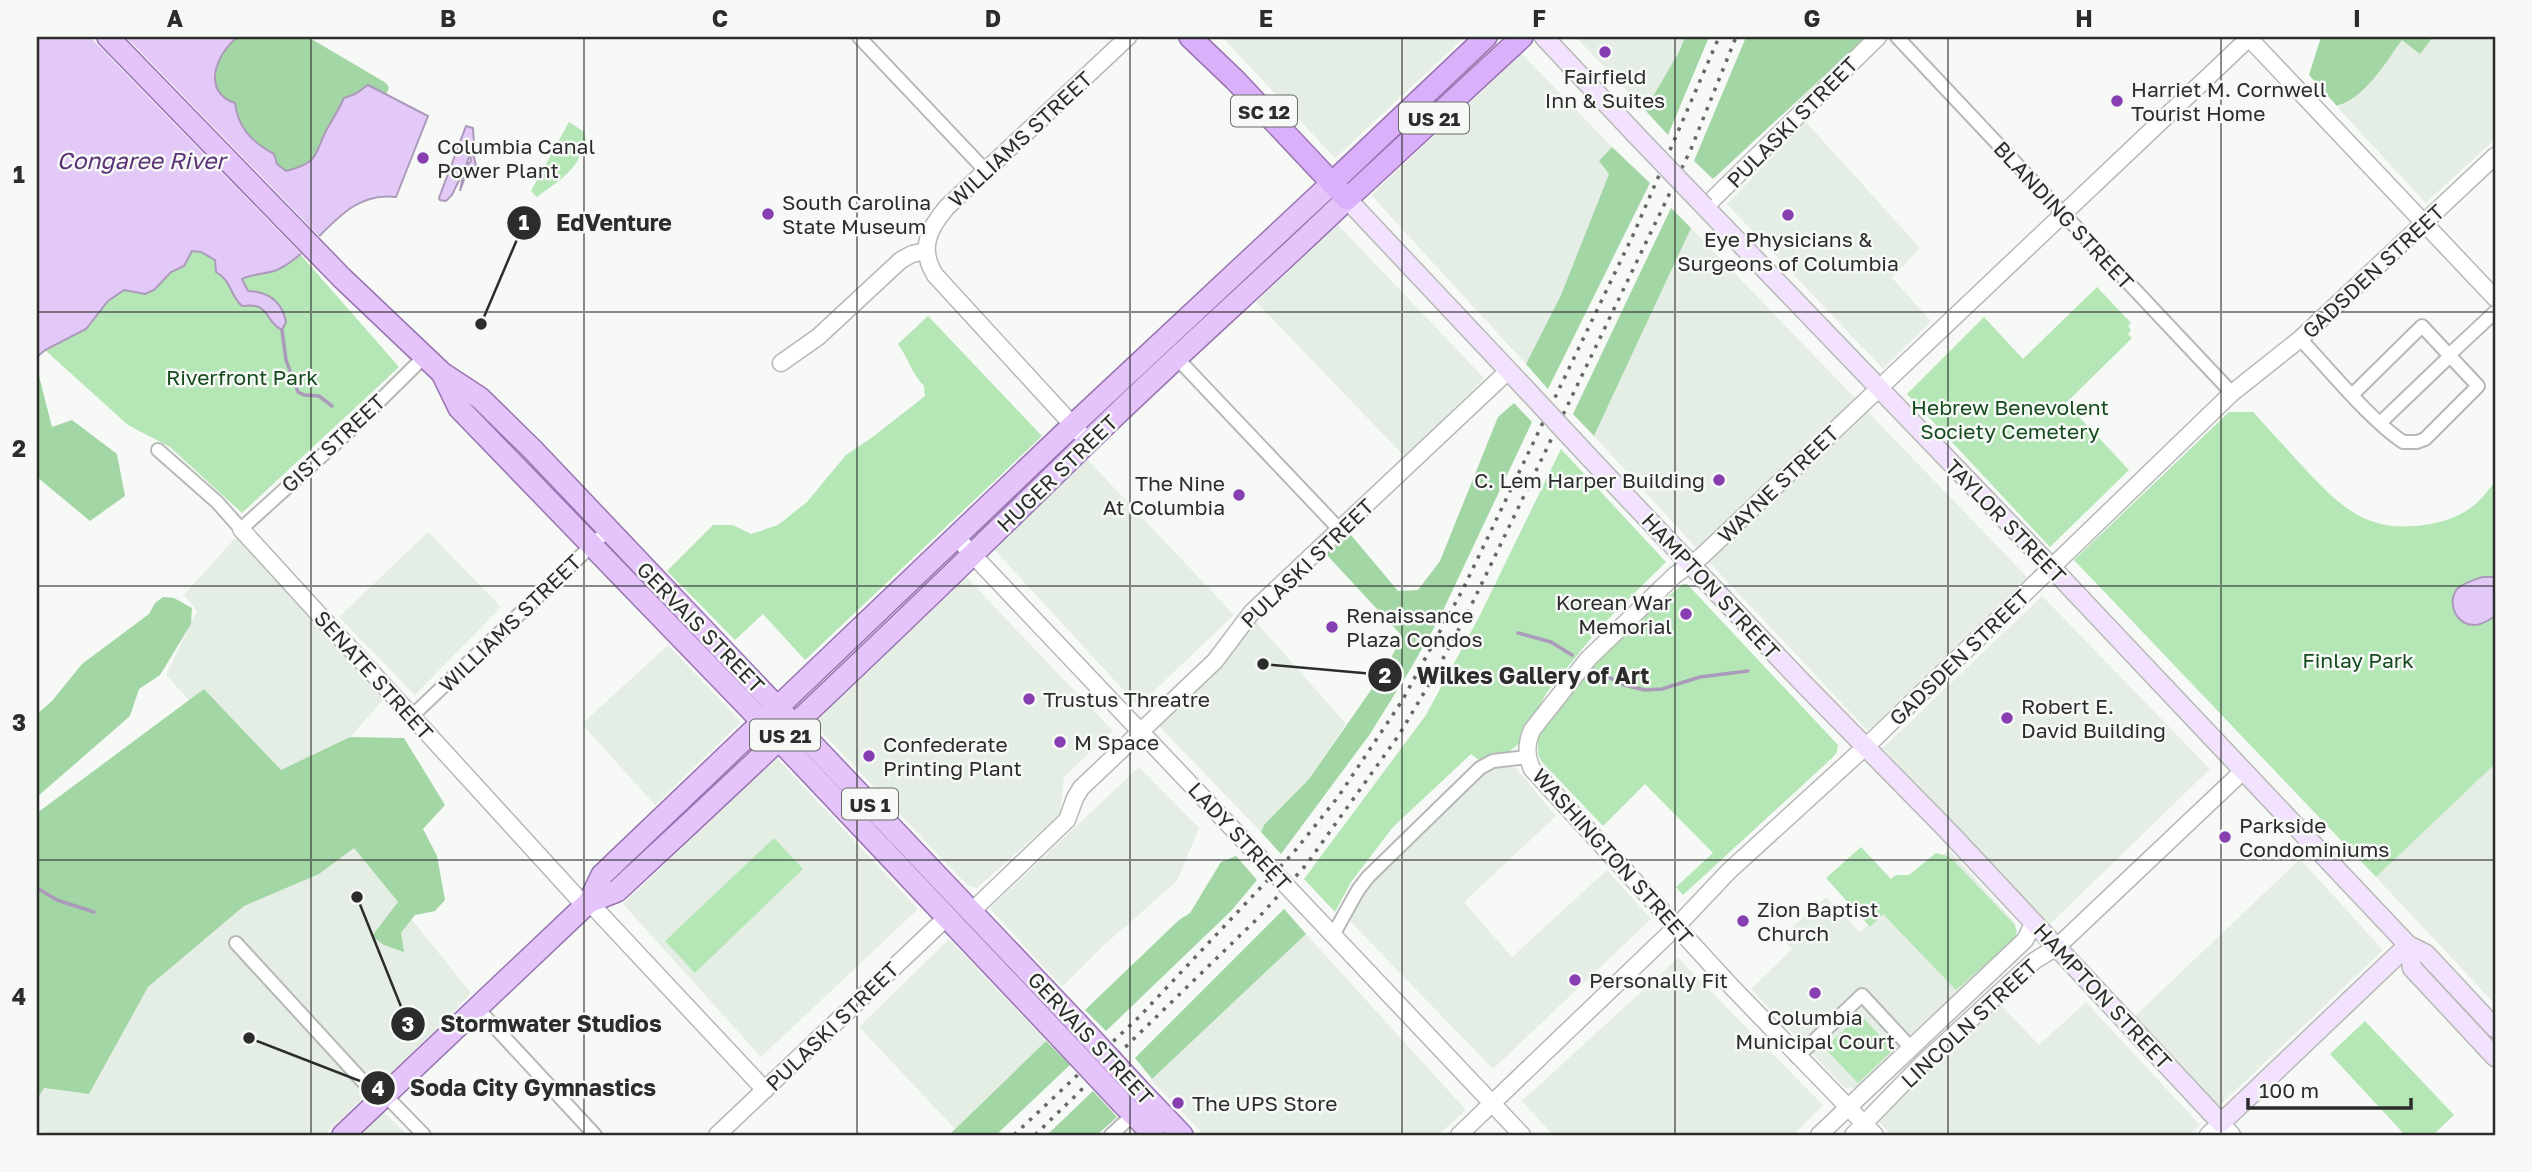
<svg xmlns="http://www.w3.org/2000/svg" width="2532" height="1172" font-family="'Golos Text',sans-serif">
<rect width="100%" height="100%" fill="#f6f9f6"/>
<!-- built -->
<g fill="#e5eee5">
<polygon points="1222,37 1465,37 1335,158"/>
<polygon points="1576,37 1685,37 1679,52 1645,110"/>
<polygon points="2351,37 2495,37 2495,139 2426,203 2338,108 2380,69"/>
<polygon points="1522,54 1612,147 1599,161 1609,174 1561,295 1526,364 1371,195"/>
<polygon points="1806,122 1920,248 1892,278 1931,321 1883,369 1727,204"/>
<polygon points="1338,225 1484,378 1405,457 1256,302"/>
<polygon points="1691,228 1857,400 1699,551 1594,436"/>
<polygon points="1868,412 2027,577 1868,731 1709,562"/>
<polygon points="1086,458 1234,615 1138,706 992,547"/>
<polygon points="428,532 501,607 415,695 339,617"/>
<polygon points="237,536 383,700 350,737 281,770 204,689 189,700 166,675 197,611 184,595"/>
<polygon points="966,577 1113,731 1064,777 1060,814 977,888 968,886 817,727 817,720"/>
<polygon points="2042,596 2210,769 2049,925 1883,748"/>
<polygon points="1256,622 1346,724 1309,779 1264,825 1261,832 1159,726"/>
<polygon points="668,645 741,722 655,805 582,724"/>
<polygon points="777,758 918,909 761,1057 623,904"/>
<polygon points="2495,764 2495,1004 2376,877"/>
<polygon points="1501,765 1516,768 1556,816 1464,902 1512,957 1607,870 1651,919 1493,1069 1349,920 1366,887 1483,775 1490,769"/>
<polygon points="1139,767 1199,828 1177,881 1103,946 1062,987 991,910 991,907"/>
<polygon points="354,848 471,993 442,1024 324,1135 49,1135 37,1130 37,1099 43,1088 89,1094 147,987 244,906 319,874"/>
<polygon points="1949,850 2016,924 2015,941 1857,1088 1845,1088 1751,989 1792,949 1781,937 1826,897 1860,932"/>
<polygon points="2300,859 2383,950 2219,1106 2135,1016"/>
<polygon points="1306,934 1466,1110 1438,1135 1204,1135 1151,1080"/>
<polygon points="949,939 1046,1041 955,1129 859,1027"/>
<polygon points="1678,958 1823,1105 1793,1135 1553,1135 1522,1101"/>
<polygon points="1998,1002 2039,1045 2086,1002 2200,1125 2189,1135 1891,1135 1875,1118"/>
<polygon points="384,1112 407,1135 361,1135"/>
</g>
<!-- green -->
<g fill="#b4e6b6">
<path d="M569 122 584 132 587 144C579 150 581 156 576 163 567 177 550 187 537 197L531 191Z"/>
<polygon points="192,251 201,252 245,277 278,270 300,254 399,367 242,513 170,447 128,425 45,350 86,329 108,301 124,290 145,294 154,290 171,272 184,266"/>
<polygon points="2097,287 2131,323 2128,326 2131,330 2128,334 2132,338 2066,403 2129,470 2050,547 1907,394 1984,317 2023,359"/>
<path d="M928 316 1042 436 805 660 763 614 735 640 667 571 713 525H733L751 534 778 525 807 502 846 455 874 436 925 396 924 386C912 374 908 358 898 344Z"/>
<path d="M2229 412H2253C2270 431 2287 449 2304 468 2341 507 2366 533 2424 525 2439 523 2456 518 2469 509 2479 503 2487 491 2495 482V764L2376 877 2074 560Z"/>
<polygon points="1561,449 1666,562 1602,625 1547,692 1519,744 1508,752 1494,754 1479,760 1471,754 1393,827 1351,882 1335,912 1304,879 1426,715 1479,617"/>
<polygon points="1683,584 1687,584 1838,745 1837,752 1832,758 1683,895 1676,887 1713,853 1645,784 1603,826 1542,762 1538,754 1538,739 1542,728 1580,679 1645,616"/>
<polygon points="774,838 803,869 695,973 665,941"/>
<polygon points="1861,847 1891,879 1896,875 1909,875 1936,853 1950,857 2014,924 2017,932 2014,939 1956,990 1883,914 1870,927 1826,878"/>
<polygon points="1858,1012 1893,1050 1858,1083 1819,1042 1829,1044 1858,1017 1856,1015"/>
<polygon points="2365,1021 2454,1115 2433,1135 2405,1135 2330,1054"/>
</g>
<!-- forest -->
<g fill="#a3d6a5">
<path d="M238 37H308L386 83 389 88 386 94 368 85 355 94 344 98C339 109 333 119 327 129 313 156 320 162 286 171L277 164 274 154C252 143 238 128 235 103 201 92 216 53 238 37Z"/>
<polygon points="1685,37 1709,37 1668,135 1645,110 1679,52"/>
<polygon points="1746,37 1866,37 1713,179 1694,161"/>
<path d="M2321 37H2433L2420 54 2402 40C2385 63 2366 97 2337 106L2309 75Z"/>
<polygon points="1612,147 1650,183 1548,389 1526,364 1561,295 1609,174 1599,161"/>
<polygon points="1671,208 1691,228 1594,436 1573,414"/>
<polygon points="37,368 52,427 72,420 117,454 125,496 90,521 37,477"/>
<polygon points="1514,403 1532,422 1439,619 1411,668 1370,734 1281,854 1261,832 1264,825 1309,779 1385,670 1402,636 1326,554 1351,535 1398,591 1418,590 1440,561 1498,417"/>
<polygon points="163,597 174,598 192,608 191,624 160,675 139,689 130,716 37,797 37,714 52,701 82,664 149,614 155,603"/>
<polygon points="204,689 281,770 350,737 404,738 445,805 423,829 437,856 445,900 435,911 415,915 401,933 404,952 384,945 372,936 398,902 354,848 319,874 244,906 148,987 89,1094 44,1088 37,1099 37,813"/>
<polygon points="1236,856 1257,880 1231,911 1106,1031 1085,1010 1179,920 1190,913 1221,862"/>
<polygon points="1284,909 1306,934 1152,1079 1135,1058"/>
<polygon points="1046,1041 1070,1065 996,1135 949,1135"/>
<polygon points="1093,1091 1117,1117 1097,1135 1047,1135"/>
</g>
<!-- water -->
<g fill="#e3c9f7" stroke="#ac9aba" stroke-width="2">
<path d="M37 37H238C216 53 201 92 235 103 238 128 252 142 274 154L277 164 286 171C320 162 313 156 327 129 333 119 339 109 344 98L355 94 368 85 428 116 396 197C342 190 321 248 279 269 267 275 253 273 242 279L248 291C269 292 282 301 286 322L282 330C263 321 272 302 242 306 229 294 232 281 216 272L215 260 201 252 192 251 184 266 171 272 154 290 145 294 124 290 108 301 86 329 45 350 37 357Z"/>
<polygon points="466,126 473,128 474,143 465,168 471,161 470,155 473,154 476,165 466,174 460,191 464,170 452,195 446,201 440,200 439,198"/>
<path d="M2482 577H2495V616C2489 620 2482 625 2475 625 2457 626 2446 604 2457 589 2463 583 2474 580 2482 577Z"/>
</g>
<!-- pier -->
<polygon fill="#f6f9f6" points="90,37 125,37 132,43 322,239 303,256"/>
<g fill="none" stroke-linecap="round" stroke-linejoin="round">
<!-- stream -->
<g stroke="#ac9aba" stroke-width="3.5">
<polyline points="282,330 286,360 298,392 304,395 319,396 332,406"/>
<polyline points="1518,633 1551,642 1572,655"/>
<polyline points="1591,668 1624,685 1645,690 1662,689 1700,677 1748,671"/>
<polyline points="37,888 57,900 94,912"/>
</g>
<defs>
<g id="minor">
<polyline points="859,37 985,170"/>
<polyline points="1897,37 2232,393"/>
<path d="M2300 339C2330 370 2368 418 2403 442H2417L2425 439 2478 386 2422 326 2353 394"/>
<polyline points="1174,355 1340,530"/>
<polyline points="2449,355 2495,312"/>
<polyline points="2380,423 2450,356"/>
<polyline points="158,450 217,502 241,529 348,432 425,356"/>
<polyline points="412,716 608,530"/>
<polyline points="1333,935 1358,890 1368,877 1480,768 1493,761 1527,757"/>
<polyline points="236,943 380,1100"/>
<polyline points="477,1008 595,1135"/>
<polyline points="1797,1057 1862,995 1911,1048"/>
<polyline points="385,1095 424,1135"/>
<polyline points="1111,1135 1136,1112"/>
</g>
<g id="tertiary">
<polyline points="2248,37 2495,298"/>
<polyline points="1705,207 1878,37"/>
<polyline points="781,363 818,337 901,260 912,254 926,251"/>
<path d="M1080 433 935 275C919 249 928 229 947 207L1128 37"/>
<polyline points="241,529 585,906"/>
<polyline points="956,537 1248,845"/>
<polyline points="589,902 765,1090"/>
<polyline points="972,911 1067,820 1075,798 1081,788 1215,661 1252,612 1508,371"/>
<polyline points="1316,917 1522,1135"/>
<polyline points="717,1135 947,917"/>
<polyline points="1459,1135 1676,927 1729,871 1875,738 2232,393 2300,339 2495,156"/>
<polyline points="1819,1135 2025,940 2034,922"/>
<polyline points="1853,1135 1921,1065 2034,961 2057,947 2243,771"/>
<path d="M1875 1135 1728 983 1532 769C1526 755 1526 744 1532 730L1588 659 1675 575 1702 556 2250 37"/>
<polyline points="2208,1135 2221,1123 2232,1135"/>
</g>
<g id="secondary">
<polyline points="1544,37 1636,135"/>
<polyline points="1347,199 1522,385"/>
<polyline points="1705,207 2052,568 2408,945 2426,954 2495,1028"/>
<polyline points="1589,457 1799,679 1948,831 2221,1123 2408,945"/>
<polyline points="2408,945 2412,968 2495,1057"/>
</g>
<g id="primary">
<polyline points="108,37 342,278 442,373 480,398 533,450 1077,1023"/>
<polyline points="443,375 459,408 750,709 1061,1038"/>
<polyline points="589,902 602,875 1073,425 1332,183"/>
<polyline points="1138,1089 1182,1135"/>
<polyline points="1122,1103 1154,1135"/>
<path d="M343 1135 589 902 617 891C778 742 936 591 1092 438 1175 357 1263 280 1347 199"/>
</g>
<g id="trunk">
<polyline points="1190,37 1235,80 1347,199 1522,37"/>
<polyline points="1332,183 1486,37"/>
</g>
</defs>
<!-- minor casing -->
<use href="#minor" stroke="#b6b9b6" stroke-width="16"/>
<!-- tertiary casing -->
<use href="#tertiary" stroke="#b6b9b6" stroke-width="19"/>
<!-- secondary casing -->
<use href="#secondary" stroke="#b6b9b6" stroke-width="21"/>
<!-- primary casing -->
<use href="#primary" stroke="#9875b0" stroke-width="24"/>
<!-- trunk casing -->
<use href="#trunk" stroke="#9875b0" stroke-width="24"/>
<!-- minor -->
<use href="#minor" stroke="#fff" stroke-width="12"/>
<!-- tertiary -->
<use href="#tertiary" stroke="#fff" stroke-width="16"/>
<!-- secondary -->
<use href="#secondary" stroke="#f2e2fd" stroke-width="18"/>
<!-- primary -->
<use href="#primary" stroke="#e4c4fb" stroke-width="21"/>
<!-- trunk -->
<use href="#trunk" stroke="#dbb0fa" stroke-width="21"/>
<!-- rail -->
<g stroke="#666866" stroke-width="3.5" stroke-dasharray="3.5 7" stroke-linecap="butt">
<polyline points="1014,1135 1139,1017 1294,852 1338,797 1402,701 1463,589 1634,233 1719,37"/>
<polyline points="1035,1135 1259,917 1306,865 1399,735 1431,681 1469,610 1691,149 1736,37"/>
</g>
<defs>
<polyline id="tertiary-bridge" points="1248,845 1316,917"/>
<g id="secondary-bridge">
<polyline points="1636,135 1705,207"/>
<polyline points="1522,385 1589,457"/>
</g>
<g id="primary-bridge">
<polyline points="1077,1023 1138,1089"/>
<polyline points="1061,1038 1122,1103"/>
</g>
</defs>
<!-- tertiary-bridge casing -->
<use href="#tertiary-bridge" stroke="#b6b9b6" stroke-width="19" stroke-linecap="butt"/>
<!-- secondary-bridge casing -->
<use href="#secondary-bridge" stroke="#b6b9b6" stroke-width="21" stroke-linecap="butt"/>
<!-- primary-bridge casing -->
<use href="#primary-bridge" stroke="#9875b0" stroke-width="24" stroke-linecap="butt"/>
<!-- tertiary-bridge -->
<use href="#tertiary-bridge" stroke="#fff" stroke-width="16"/>
<!-- secondary-bridge -->
<use href="#secondary-bridge" stroke="#f2e2fd" stroke-width="18"/>
<!-- primary-bridge -->
<use href="#primary-bridge" stroke="#e4c4fb" stroke-width="21"/>
</g>
<!-- grid -->
<path fill="none" stroke="#2b2c2b" stroke-width="2" stroke-opacity="0.55" d="M311 37V1135M584 37V1135M857 37V1135M1130 37V1135M1402 37V1135M1675 37V1135M1948 37V1135M2221 37V1135M37 312H2495M37 586H2495M37 860H2495"/>
<!-- markers -->
<g fill="#863eb1" stroke="#f6f9f6" stroke-width="2.5">
<circle cx="1605" cy="52" r="7"/>
<circle cx="2117" cy="101" r="7"/>
<circle cx="423" cy="158" r="7"/>
<circle cx="768" cy="214" r="7"/>
<circle cx="1788" cy="215" r="7"/>
<circle cx="1719" cy="480" r="7"/>
<circle cx="1239" cy="495" r="7"/>
<circle cx="1686" cy="614" r="7"/>
<circle cx="1332" cy="627" r="7"/>
<circle cx="1029" cy="699" r="7"/>
<circle cx="2007" cy="718" r="7"/>
<circle cx="1060" cy="742" r="7"/>
<circle cx="869" cy="756" r="7"/>
<circle cx="2225" cy="837" r="7"/>
<circle cx="1743" cy="921" r="7"/>
<circle cx="1575" cy="980" r="7"/>
<circle cx="1815" cy="993" r="7"/>
<circle cx="1178" cy="1103" r="7"/>
</g>
<g text-anchor="middle" dominant-baseline="central" stroke-width="5" stroke-linejoin="round" paint-order="stroke">
<!-- shield labels -->
<g fill="#f6f9f6" stroke="#686a68" stroke-width="2">
<rect x="1231" y="95.5" width="66" height="31" rx="5"/>
<rect x="1399" y="102.5" width="70" height="31" rx="5"/>
<rect x="750" y="719.5" width="70" height="31" rx="5"/>
<rect x="842" y="788.5" width="56" height="31" rx="5"/>
</g>
<g font-size="19" font-weight="bold" fill="#2b2c2b">
<text x="1264" y="111">SC 12</text>
<text x="1434" y="118">US 21</text>
<text x="785" y="735">US 21</text>
<text x="870" y="804">US 1</text>
</g>
<!-- poi labels -->
<g font-size="21" fill="#2b2c2b" stroke="#f6f9f6" text-anchor="start">
<text x="1605" y="76" text-anchor="middle">Fairfield<tspan x="1605" dy="24">Inn &amp; Suites</tspan></text>
<text x="2131" y="89">Harriet M. Cornwell<tspan x="2131" dy="24">Tourist Home</tspan></text>
<text x="437" y="146">Columbia Canal<tspan x="437" dy="24">Power Plant</tspan></text>
<text x="782" y="202">South Carolina<tspan x="782" dy="24">State Museum</tspan></text>
<text x="1788" y="239" text-anchor="middle">Eye Physicians &amp;<tspan x="1788" dy="24">Surgeons of Columbia</tspan></text>
<text x="1705" y="480" text-anchor="end">C. Lem Harper Building</text>
<text x="1225" y="483" text-anchor="end">The Nine<tspan x="1225" dy="24">At Columbia</tspan></text>
<text x="1672" y="602" text-anchor="end">Korean War<tspan x="1672" dy="24">Memorial</tspan></text>
<text x="1346" y="615">Renaissance<tspan x="1346" dy="24">Plaza Condos</tspan></text>
<text x="1043" y="699">Trustus Threatre</text>
<text x="2021" y="706">Robert E.<tspan x="2021" dy="24">David Building</tspan></text>
<text x="1074" y="742">M Space</text>
<text x="883" y="744">Confederate<tspan x="883" dy="24">Printing Plant</tspan></text>
<text x="2239" y="825">Parkside<tspan x="2239" dy="24">Condominiums</tspan></text>
<text x="1757" y="909">Zion Baptist<tspan x="1757" dy="24">Church</tspan></text>
<text x="1589" y="980">Personally Fit</text>
<text x="1815" y="1017" text-anchor="middle">Columbia<tspan x="1815" dy="24">Municipal Court</tspan></text>
<text x="1192" y="1103">The UPS Store</text>
</g>
<!-- street labels -->
<g font-size="21" fill="#2b2c2b" stroke="#f6f9f6">
<text transform="translate(1792 122) rotate(-45)">PULASKI STREET</text>
<text transform="translate(1020 139) rotate(-43)">WILLIAMS STREET</text>
<text transform="translate(2064 215) rotate(47)">BLANDING STREET</text>
<text transform="translate(2373 271) rotate(-43)">GADSDEN STREET</text>
<text transform="translate(333 443) rotate(-43)">GIST STREET</text>
<text transform="translate(1057 473) rotate(-44)">HUGER STREET</text>
<text transform="translate(1778 484) rotate(-44)">WAYNE STREET</text>
<text transform="translate(2006 521) rotate(46)">TAYLOR STREET</text>
<text transform="translate(1307 563) rotate(-44)">PULASKI STREET</text>
<text transform="translate(1711 586) rotate(47)">HAMPTON STREET</text>
<text transform="translate(510 623) rotate(-44)">WILLIAMS STREET</text>
<text transform="translate(701 627) rotate(46)">GERVAIS STREET</text>
<text transform="translate(1959 657) rotate(-44)">GADSDEN STREET</text>
<text transform="translate(374 675) rotate(48)">SENATE STREET</text>
<text transform="translate(1240 836) rotate(47)">LADY STREET</text>
<text transform="translate(1613 856) rotate(48)">WASHINGTON STREET</text>
<text transform="translate(2103 996) rotate(47)">HAMPTON STREET</text>
<text transform="translate(1969 1023) rotate(-43)">LINCOLN STREET</text>
<text transform="translate(832 1026) rotate(-44)">PULASKI STREET</text>
<text transform="translate(1091 1038) rotate(47)">GERVAIS STREET</text>
</g>
<!-- park labels -->
<g font-size="21" fill="#154a1d" stroke="#f6f9f6">
<text x="242" y="377">Riverfront Park</text>
<text x="2010" y="407">Hebrew Benevolent<tspan x="2010" dy="24">Society Cemetery</tspan></text>
<text x="2358" y="660">Finlay Park</text>
</g>
<!-- water labels -->
<g font-size="23" font-style="italic" fill="#5b3276" stroke="#f6f9f6">
<text x="141" y="160">Congaree River</text>
</g>
</g>
<!-- callouts -->
<path fill="none" stroke="#2b2c2b" stroke-width="2.5" d="M481 324L524 223M1263 664L1385 675M357 897L408 1024M249 1038L378 1088"/>
<g fill="#2b2c2b" stroke="#f6f9f6" stroke-width="2.5">
<circle cx="481" cy="324" r="7"/>
<circle cx="1263" cy="664" r="7"/>
<circle cx="357" cy="897" r="7"/>
<circle cx="249" cy="1038" r="7"/>
<circle cx="524" cy="223" r="18"/>
<circle cx="1385" cy="675" r="18"/>
<circle cx="408" cy="1024" r="18"/>
<circle cx="378" cy="1088" r="18"/>
</g>
<g font-size="21" text-anchor="middle" font-weight="bold" fill="#fff">
<text x="524" y="230">1</text>
<text x="1385" y="683">2</text>
<text x="408" y="1032">3</text>
<text x="378" y="1096">4</text>
</g>
<g font-size="23" text-anchor="middle" font-weight="bold" fill="#2b2c2b" stroke="#f6f9f6" stroke-width="5" stroke-linejoin="round" paint-order="stroke">
<text x="614" y="231">EdVenture</text>
<text x="1533" y="684">Wilkes Gallery of Art</text>
<text x="551" y="1032">Stormwater Studios</text>
<text x="533" y="1096">Soda City Gymnastics</text>
</g>
<!-- border -->
<rect width="2532" height="1172" fill="none" stroke="#f6f9f6" stroke-width="77"/>
<!-- scale -->
<path d="M2248 1098v10h163v-10" fill="none" stroke="#2b2c2b" stroke-width="3.5"/>
<text x="2259" y="1098" font-size="21" fill="#2b2c2b" stroke="#f6f9f6" stroke-width="5" paint-order="stroke">100 m</text>
<rect x="38" y="38" width="2456" height="1096" fill="none" stroke="#2b2c2b" stroke-width="2.5"/>
<g font-size="23" text-anchor="middle" font-weight="bold" fill="#2b2c2b">
<text x="175" y="27">A</text>
<text x="448" y="27">B</text>
<text x="720" y="27">C</text>
<text x="993" y="27">D</text>
<text x="1266" y="27">E</text>
<text x="1539" y="27">F</text>
<text x="1812" y="27">G</text>
<text x="2084" y="27">H</text>
<text x="2357" y="27">I</text>
<text x="19" y="183">1</text>
<text x="19" y="457">2</text>
<text x="19" y="731">3</text>
<text x="19" y="1005">4</text>
</g>
</svg>
